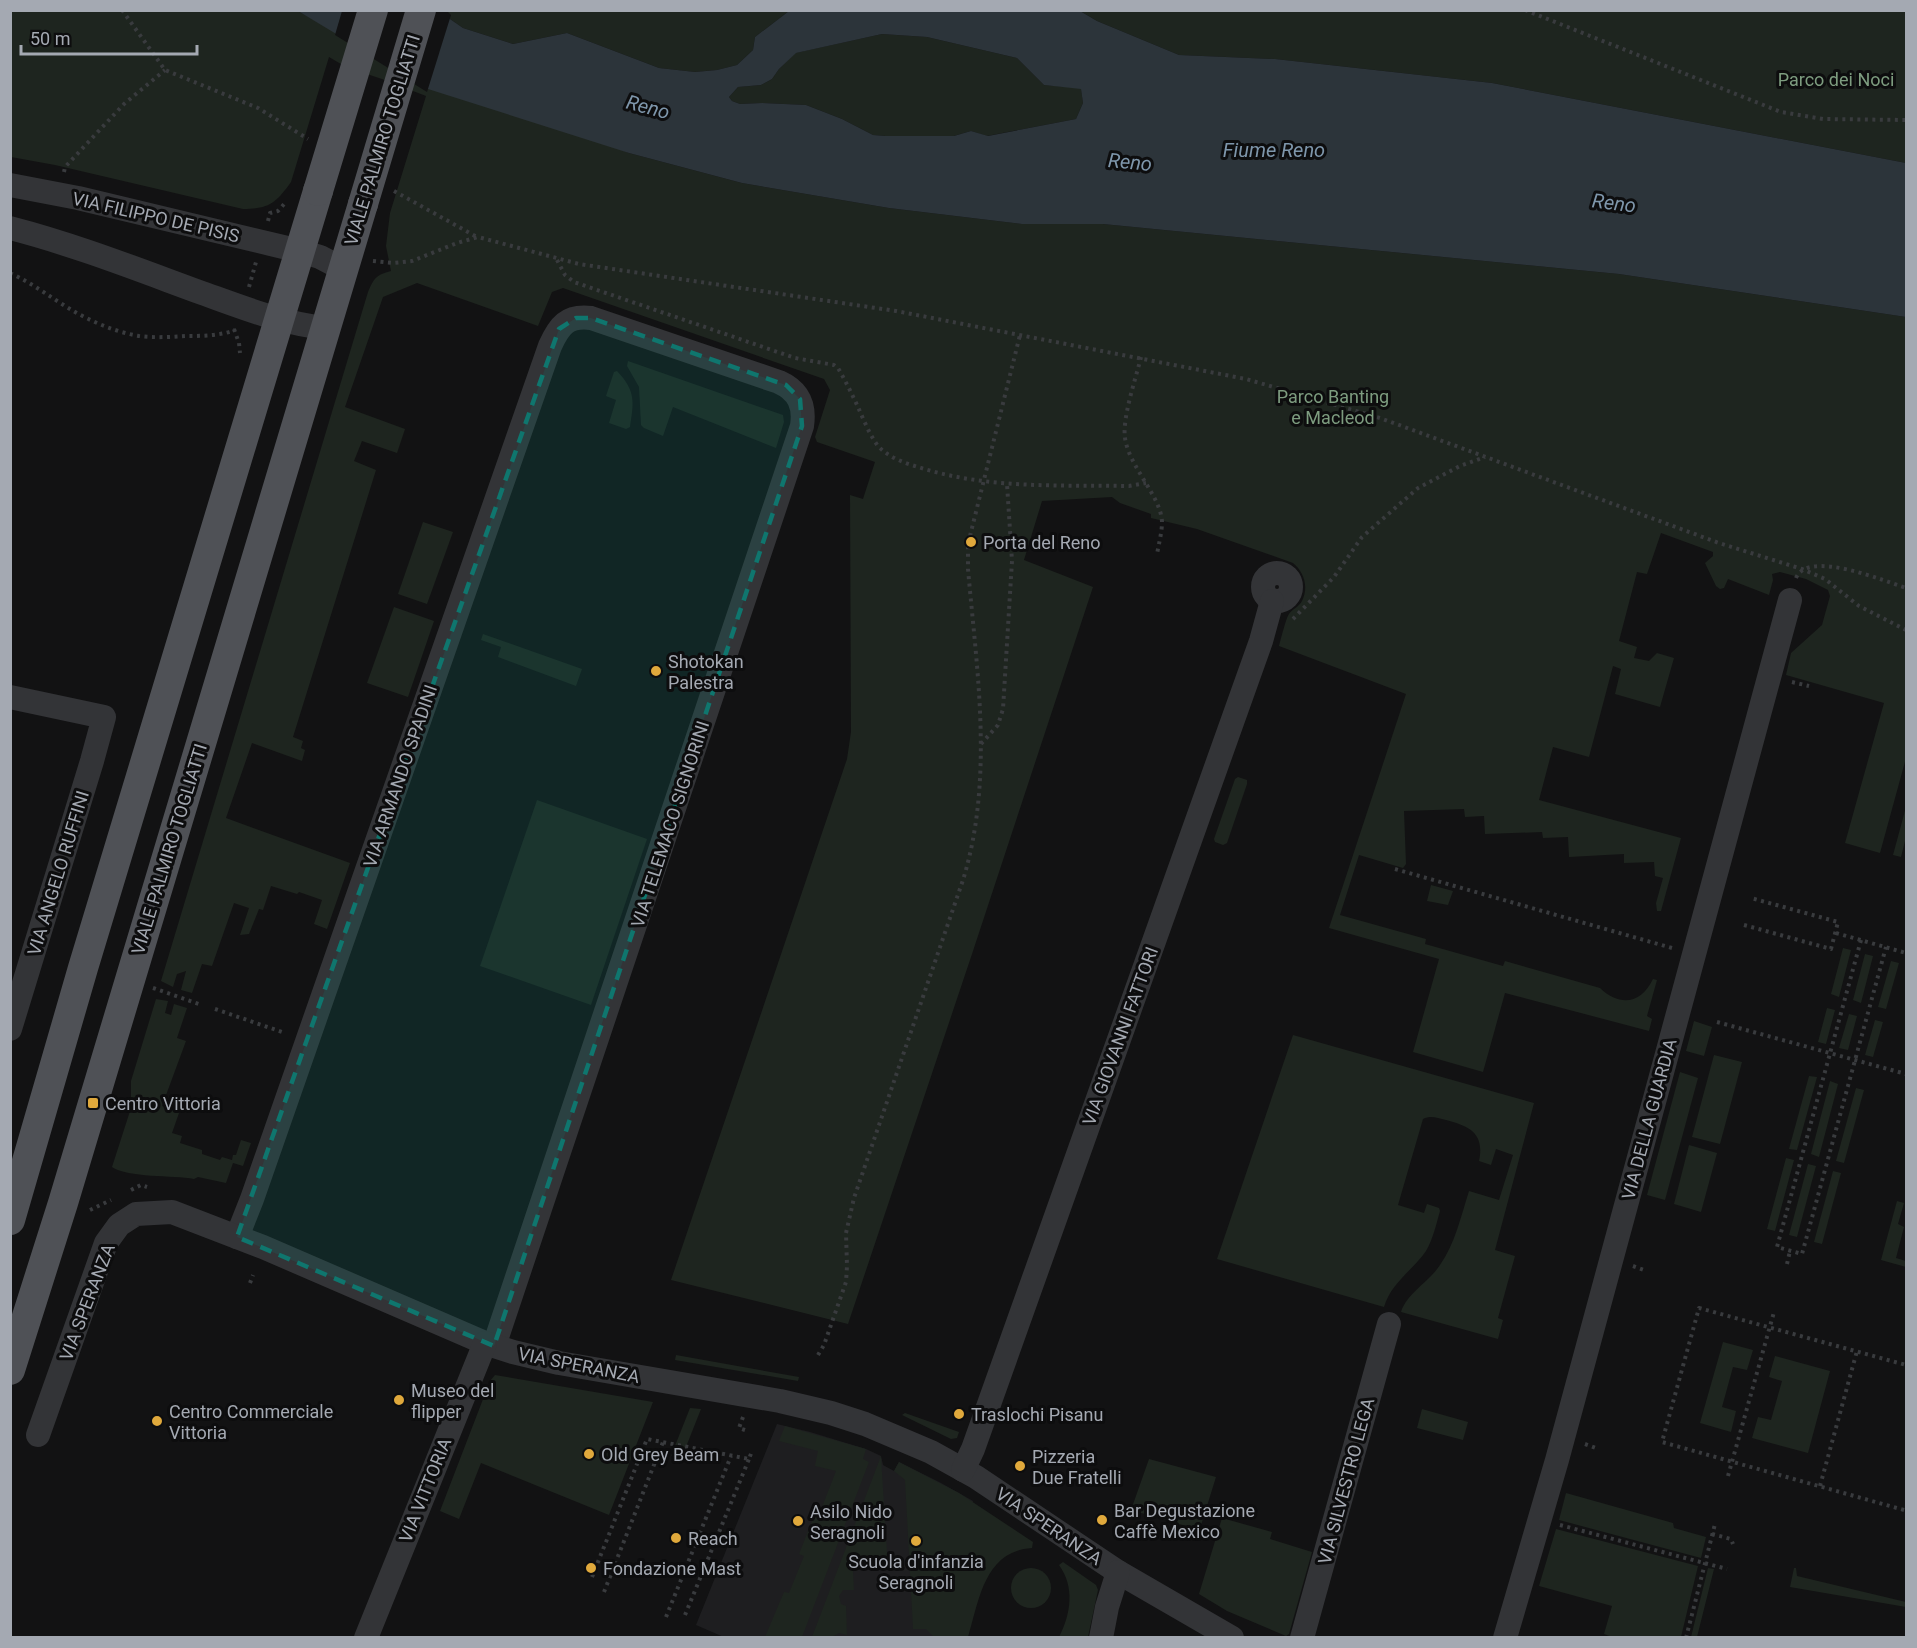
<svg xmlns="http://www.w3.org/2000/svg" width="1917" height="1648" font-family="Roboto,sans-serif">
<rect width="100%" height="100%" fill="#121213"/>
<!-- built -->
<polygon fill="#1e1e20" points="777,1424 810,1432 866,1449 881,1456 883,1465 894,1471 899,1462 941,1483 973,1501 956,1637 726,1638 696,1625"/>
<!-- green -->
<g fill="#1e251f">
<path d="M10 11H298L330 29 629 153 742 183 889 208 1022 224H1103L1619 274 1906 317V758L1880 853 1845 843 1884 703 1786 675 1791 653 1822 625 1830 596 1828 590 1806 579 1780 572 1772 574 1773 580 1769 595 1728 579 1724 588 1720 589 1716 586 1705 563 1713 556V552L1661 533 1647 574 1637 572 1619 641 1637 647 1634 658 1649 661 1657 653 1674 658 1660 707 1615 694 1621 669 1613 666 1589 757 1553 747 1539 800 1681 838 1661 911H1657L1656 903 1663 878 1655 876 1654 862 1624 863V854L1569 857 1568 837 1543 838 1542 832 1485 834 1484 816 1465 817 1464 809 1404 811 1406 864 1403 868 1359 855 1340 915 1426 939 1425 944 1503 966 1505 961 1600 988C1620 1007 1641 1004 1653 979L1657 980 1647 1016 1652 1019 1649 1031 1505 993 1483 1072 1413 1052 1439 959 1329 928 1406 694 1279 646C1281 639 1286 618 1289 614 1292 609 1299 607 1302 601 1309 587 1304 572 1293 563L1197 529 1151 518V514L1120 503 1112 497 1042 501 1024 560 1093 587 972 954 848 1324 671 1280 847 759 851 732 850 495 863 499 875 462 817 442 815 437 830 390 824 379 563 288 552 292 538 326 417 283 383 297 345 407 405 429 397 453 362 441 354 461 376 470 293 737 303 741 301 748 305 750 302 761 252 743 226 818 350 863 327 929 314 924 322 900 299 892 297 894 271 886 263 910 259 909 249 934 240 935 249 908 234 903 212 966 202 964 192 993 181 990 186 971 177 974 173 987 161 981 368 292C374 278 376 275 391 271L386 246 390 213 426 96 382 79 346 67 329 57 291 182C276 203 269 209 243 209L55 165 11 157Z"/>
<polygon points="442,11 789,11 755,37 753,50 737,65 717,70 695,72 659,68 567,33 513,44 463,28 450,19"/>
<polygon points="1080,11 1906,11 1906,163 1492,83 1275,59 1179,55 1097,21"/>
<polygon points="882,34 927,37 1017,58 1044,85 1081,88 1083,103 1076,119 987,136 971,131 954,136 885,136 873,135 842,119 806,105 762,103 740,104 732,101 729,97 738,87 761,85 772,79 779,69 795,53"/>
<polygon points="628,361 783,415 784,422 776,448 673,407 663,436 644,428 641,425 639,387 627,366"/>
<path d="M617 371C636 391 634 402 630 427L626 429 609 423 616 400 606 396 614 372Z"/>
<polygon points="423,522 453,532 427,604 398,594"/>
<polygon points="394,607 434,621 408,697 367,683"/>
<polygon points="483,634 582,669 576,686 498,657 501,647 481,640"/>
<polygon points="1238,777 1247,780 1247,784 1227,843 1223,845 1215,842 1214,839 1235,779"/>
<polygon points="537,800 647,839 591,1005 480,966"/>
<polygon points="1906,807 1906,837 1901,857 1893,855"/>
<polygon points="1431,885 1453,891 1448,905 1427,901"/>
<polygon points="1843,948 1851,950 1839,997 1831,994"/>
<polygon points="1865,954 1873,956 1861,1003 1853,1000"/>
<polygon points="1891,961 1899,963 1886,1009 1878,1007"/>
<path d="M156 999 168 1001 165 1013 171 1015 174 1004 187 1008 177 1038 186 1041 162 1106 179 1113 172 1133 182 1136 180 1143 202 1150V1154L220 1160 222 1157 232 1160 233 1155H236L241 1140 251 1143 243 1166 233 1163 226 1183 198 1177 194 1179C173 1175 128 1178 112 1167L131 1108V1081Z"/>
<polygon points="1827,1008 1835,1010 1826,1044 1818,1042"/>
<polygon points="1849,1014 1857,1016 1848,1050 1839,1048"/>
<polygon points="1875,1020 1883,1022 1873,1057 1865,1055"/>
<polygon points="1694,1021 1712,1027 1704,1056 1686,1051"/>
<path d="M1293 1035 1534 1103 1495 1250 1515 1256 1498 1318 1503 1320 1498 1339 1401 1312C1407 1293 1429 1282 1440 1265 1455 1244 1461 1216 1469 1191L1499 1200 1513 1155 1496 1149 1491 1165 1479 1161C1485 1133 1469 1126 1446 1120 1437 1118 1431 1115 1423 1119L1398 1205 1424 1213 1427 1204 1439 1208 1440 1211C1436 1225 1433 1239 1426 1251 1412 1271 1391 1283 1384 1307L1217 1259Z"/>
<polygon points="1714,1055 1742,1062 1720,1144 1692,1137"/>
<polygon points="1680,1072 1698,1078 1665,1200 1647,1195"/>
<polygon points="1809,1076 1817,1077 1797,1150 1789,1149"/>
<polygon points="1830,1081 1838,1084 1819,1157 1811,1154"/>
<polygon points="1856,1088 1864,1090 1844,1163 1836,1161"/>
<polygon points="1689,1145 1717,1153 1701,1212 1674,1204"/>
<polygon points="1786,1158 1794,1160 1775,1231 1767,1229"/>
<polygon points="1808,1164 1816,1166 1797,1237 1789,1235"/>
<polygon points="1833,1171 1841,1173 1822,1244 1814,1242"/>
<polygon points="1897,1201 1904,1203 1898,1224 1904,1227 1896,1258 1906,1261 1906,1267 1881,1260"/>
<polygon points="1723,1342 1753,1350 1747,1370 1733,1367 1722,1407 1736,1411 1731,1432 1700,1423"/>
<polygon points="676,1355 799,1377 798,1381 675,1360"/>
<polygon points="1775,1356 1830,1371 1808,1453 1752,1438 1758,1417 1771,1420 1782,1381 1769,1377"/>
<polygon points="495,1375 653,1402 609,1515 481,1463 459,1519 440,1511 490,1381"/>
<polygon points="690,1408 701,1409 682,1457 671,1456"/>
<polygon points="1422,1409 1468,1422 1463,1440 1417,1428"/>
<polygon points="905,1413 959,1432 957,1438 951,1439 902,1415"/>
<polygon points="785,1426 866,1449 863,1459 869,1462 802,1637 765,1637 784,1592 789,1593 804,1556 799,1554 818,1506 822,1507 836,1471 815,1466 818,1451 779,1441"/>
<polygon points="881,1456 888,1568 853,1570 854,1590 843,1590 839,1596 841,1604 846,1606 847,1635 839,1633 832,1637 812,1637"/>
<polygon points="1149,1459 1216,1477 1198,1535 1184,1531 1186,1526 1131,1510"/>
<path d="M899 1462 959 1493 1033 1542 1032 1548C984 1551 979 1601 968 1637H934L926 1629H913L905 1480 894 1471Z"/>
<polygon points="1566,1493 1673,1523 1674,1528 1706,1537 1701,1558 1559,1520"/>
<polygon points="1222,1518 1272,1532 1270,1539 1312,1552 1289,1634 1286,1636 1227,1611 1199,1594"/>
<polygon points="1556,1529 1698,1566 1681,1637 1615,1638 1604,1634 1612,1606 1539,1586"/>
<path d="M1063 1562 1096 1585 1098 1590 1088 1637H1059C1071 1614 1075 1587 1059 1565Z"/>
<polygon points="1708,1568 1714,1569 1697,1637 1691,1637"/>
<polygon points="1794,1568 1796,1568 1797,1576 1906,1602 1906,1607 1790,1587"/>
<circle cx="1031" cy="1588" r="20"/>
</g>
<!-- water -->
<path fill="#2c343a" fill-rule="evenodd" d="M298 11H442L450 19 463 28 513 44 567 33 659 68 695 72 717 70 737 65 753 50 755 37 789 11H1080L1097 21 1179 55 1275 59 1492 83 1906 163V317L1619 274 1103 224H1022L889 208 742 183 629 153 428 89ZM882 34 927 37 1017 58 1044 85 1081 89 1083 103 1076 119 988 136 971 131 954 136H885L873 135 842 119 806 105 762 103 740 104 732 101 729 97 738 87 761 85 772 79 779 69 796 53Z"/>
<!-- pier -->
<polygon fill="#121213" points="446,10 451,15 427,92 335,35 342,11"/>
<g fill="none" stroke-linecap="round" stroke-linejoin="round">
<!-- path -->
<g stroke="#393b3e" stroke-width="4" stroke-dasharray="3 4.5" stroke-linecap="butt">
<polyline points="122,10 165,70 258,108 308,139"/>
<polyline points="1525,10 1781,112 1823,119 1906,120"/>
<polyline points="64,172 65,167 124,104 165,70"/>
<polyline points="394,191 477,237"/>
<polyline points="268,221 270,213 278,211 285,203"/>
<path d="M557 260 565 275 574 282 795 358 834 365 838 368C845 380 851 392 857 405 863 418 869 434 878 446 888 457 904 463 918 467 986 489 1058 485 1129 486L1146 483"/>
<polyline points="373,261 393,263 412,261 457,243 478,237 579,264 896,311 1246,379 1380,418 1719,543 1802,569 1825,579 1859,606 1906,630"/>
<path d="M10 273C32 283 50 297 70 309 90 321 115 332 139 336 154 338 170 337 185 336 202 336 219 336 235 330"/>
<polyline points="249,287 256,262"/>
<polyline points="234,329 239,343 240,353"/>
<path d="M1141 357C1136 378 1122 418 1125 438 1129 467 1161 496 1162 522 1162 532 1159 543 1157 554"/>
<polyline points="970,536 1020,335"/>
<path d="M1796 578C1808 549 1884 581 1906 588"/>
<polyline points="1293,619 1334,577 1362,537 1418,488 1460,466 1485,457"/>
<polyline points="1792,682 1809,686"/>
<polyline points="981,744 998,725 1003,709 1012,561 1007,484"/>
<polyline points="1395,869 1672,948"/>
<polyline points="1744,925 1831,949 1838,922 1751,898"/>
<polyline points="1836,933 1906,953"/>
<polyline points="1861,940 1777,1247 1802,1254 1886,947"/>
<polyline points="153,988 199,1004"/>
<polyline points="215,1009 285,1033"/>
<polyline points="1717,1022 1906,1074"/>
<polyline points="131,1190 141,1185 147,1187"/>
<polyline points="90,1210 111,1200"/>
<polyline points="1787,1264 1790,1251"/>
<polyline points="1633,1266 1644,1270"/>
<polyline points="250,1283 253,1275"/>
<path d="M818 1355 824 1345 846 1282 847 1266 846 1233 854 1198 963 880C994 779 977 672 968 569V546"/>
<polyline points="743,1417 739,1428 748,1431"/>
<polyline points="1585,1444 1596,1448"/>
<polyline points="1728,1476 1774,1312"/>
<polyline points="1820,1486 1857,1351"/>
<polyline points="1904,1510 1662,1442 1699,1308 1906,1365"/>
<polyline points="1560,1525 1727,1569"/>
<polyline points="1712,1534 1731,1539 1733,1544"/>
<polyline points="592,1577 647,1439 749,1459 752,1451"/>
<polyline points="604,1592 663,1442"/>
<polyline points="685,1615 749,1459"/>
<polyline points="666,1617 731,1456"/>
<polyline points="1686,1638 1715,1524"/>
</g>
<!-- minor -->
<g stroke="#333437" stroke-width="24">
<polyline points="10,185 78,198 300,251 320,257 343,269"/>
<path d="M10 228C76 245 139 270 202 293 242 307 283 324 325 328"/>
<circle cx="1277" cy="587" r="14"/>
<polyline points="10,697 104,717 92,761 10,1029"/>
<path d="M237 1237 252 1199 550 346C559 326 567 315 591 318L779 382C799 391 805 406 802 426L494 1346"/>
<polyline points="38,1435 106,1243 119,1225 136,1214 172,1212 263,1247 485,1343 513,1352 559,1363 780,1401 831,1413 865,1424 931,1452 976,1477 1118,1572 1232,1638"/>
<polyline points="963,1470 973,1449 1261,641 1272,601"/>
<polyline points="366,1638 485,1343"/>
<polyline points="1101,1638 1107,1607 1118,1572"/>
<polyline points="1302,1638 1389,1324"/>
<polyline points="1505,1638 1557,1460 1790,600"/>
</g>
<!-- major -->
<g stroke="#4f5156" stroke-width="30">
<polyline points="10,1220 83,968 318,191"/>
<polyline points="10,1370 63,1203 363,204"/>
</g>
<!-- major-bridge -->
<g stroke="#4f5156" stroke-width="30">
<polyline points="318,191 373,10"/>
<polyline points="363,204 421,10"/>
</g>
</g>
<!-- marked area -->
<path fill="#0f766e" fill-opacity="0.2" stroke="#0f766e" stroke-width="4.5" stroke-dasharray="12 8" stroke-linejoin="round" d="M576 318H591L786 385 800 399 802 426 494 1346 237 1237 559 329Z"/>
<!-- markers -->
<g fill="#e0a93c" stroke="#0d0d0e" stroke-width="2">
<circle cx="971" cy="542" r="6"/>
<circle cx="656" cy="671" r="6"/>
<rect x="87" y="1097" width="12" height="12" rx="3"/>
<circle cx="399" cy="1400" r="6"/>
<circle cx="959" cy="1414" r="6"/>
<circle cx="157" cy="1421" r="6"/>
<circle cx="589" cy="1454" r="6"/>
<circle cx="1020" cy="1466" r="6"/>
<circle cx="1102" cy="1520" r="6"/>
<circle cx="798" cy="1521" r="6"/>
<circle cx="676" cy="1538" r="6"/>
<circle cx="916" cy="1541" r="6"/>
<circle cx="591" cy="1568" r="6"/>
</g>
<g text-anchor="middle" dominant-baseline="central" stroke-width="6" stroke-linejoin="round" paint-order="stroke">
<!-- park labels -->
<g font-size="18" fill="#7d9c7f" stroke="#0d0d0e">
<text x="1836" y="79">Parco dei Noci</text>
<text x="1333" y="396">Parco Banting<tspan x="1333" dy="21">e Macleod</tspan></text>
</g>
<!-- street labels -->
<g font-size="18" fill="#a4a9b2" stroke="#0d0d0e">
<text transform="translate(382 140) rotate(-73)">VIALE PALMIRO TOGLIATTI</text>
<text transform="translate(156 217) rotate(13)">VIA FILIPPO DE PISIS</text>
<text transform="translate(400 776) rotate(-71)">VIA ARMANDO SPADINI</text>
<text transform="translate(670 824) rotate(-72)">VIA TELEMACO SIGNORINI</text>
<text transform="translate(169 849) rotate(-73)">VIALE PALMIRO TOGLIATTI</text>
<text transform="translate(58 873) rotate(-73)">VIA ANGELO RUFFINI</text>
<text transform="translate(1120 1036) rotate(-70)">VIA GIOVANNI FATTORI</text>
<text transform="translate(1649 1119) rotate(-75)">VIA DELLA GUARDIA</text>
<text transform="translate(87 1302) rotate(-69)">VIA SPERANZA</text>
<text transform="translate(579 1365) rotate(11)">VIA SPERANZA</text>
<text transform="translate(1346 1481) rotate(-75)">VIA SILVESTRO LEGA</text>
<text transform="translate(425 1490) rotate(-68)">VIA VITTORIA</text>
<text transform="translate(1049 1526) rotate(34)">VIA SPERANZA</text>
</g>
<!-- poi labels -->
<g font-size="18" fill="#a4a9b2" stroke="#0d0d0e" text-anchor="start">
<text x="983" y="542">Porta del Reno</text>
<text x="668" y="661">Shotokan<tspan x="668" dy="21">Palestra</tspan></text>
<text x="105" y="1103">Centro Vittoria</text>
<text x="411" y="1390">Museo del<tspan x="411" dy="21">flipper</tspan></text>
<text x="169" y="1411">Centro Commerciale<tspan x="169" dy="21">Vittoria</tspan></text>
<text x="971" y="1414">Traslochi Pisanu</text>
<text x="601" y="1454">Old Grey Beam</text>
<text x="1032" y="1456">Pizzeria<tspan x="1032" dy="21">Due Fratelli</tspan></text>
<text x="1114" y="1510">Bar Degustazione<tspan x="1114" dy="21">Caffè Mexico</tspan></text>
<text x="810" y="1511">Asilo Nido<tspan x="810" dy="21">Seragnoli</tspan></text>
<text x="688" y="1538">Reach</text>
<text x="916" y="1561" text-anchor="middle">Scuola d'infanzia<tspan x="916" dy="21">Seragnoli</tspan></text>
<text x="603" y="1568">Fondazione Mast</text>
</g>
<!-- water labels -->
<g font-size="20" font-style="italic" fill="#7e96ab" stroke="#0d0d0e">
<text transform="translate(648 107) rotate(15)">Reno</text>
<text x="1274" y="150">Fiume Reno</text>
<text transform="translate(1130 162) rotate(5)">Reno</text>
<text transform="translate(1614 203) rotate(7)">Reno</text>
</g>
</g>
<!-- border -->
<rect width="1917" height="1648" fill="none" stroke="#a4a9b2" stroke-width="24"/>
<!-- scale -->
<path d="M21 45v9h176v-9" fill="none" stroke="#a4a9b2" stroke-width="3"/>
<text x="30" y="45" font-size="18" fill="#a4a9b2" stroke="#0d0d0e" stroke-width="4.5" paint-order="stroke">50 m</text>
</svg>
